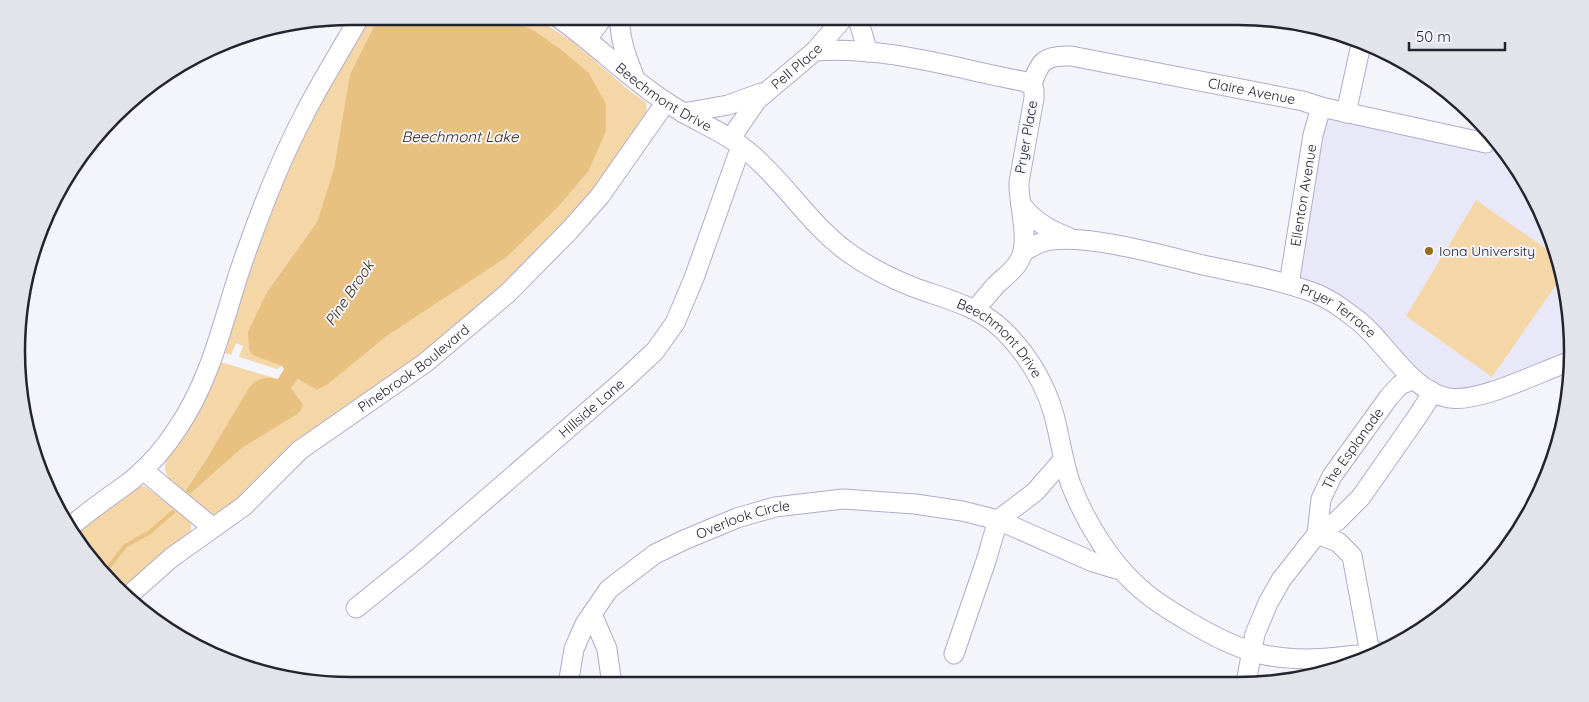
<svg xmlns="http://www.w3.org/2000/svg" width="1589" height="702" font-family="Quicksand,sans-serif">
<rect width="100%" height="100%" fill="#f4f4fb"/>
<!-- built -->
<polygon fill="#e9e8f8" points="1324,115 1502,147 1516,165 1547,223 1566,285 1572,353 1498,383 1455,394 1433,388 1298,278"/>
<!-- green -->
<g fill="#f5d6a6">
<polygon points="366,16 379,16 350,74 334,168 317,222 267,292 252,355 282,366 277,369 239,357 243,346 236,343 231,355 222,352 282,175"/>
<path d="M495 16H531L537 19 572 41 631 92 646 102 647 114 603 184 505 291 255 489 219 513 213 515C198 505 166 488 165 467 165 462 168 457 169 452L217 361 278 379 209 455 185 490 190 494 242 448 296 415 300 410 303 404 291 388 298 379 317 390 327 385 387 336 507 257 558 207 588 172V72L562 50 532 29Z"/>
<polygon points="1476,200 1558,257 1563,275 1492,377 1406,316"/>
<polygon points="138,485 146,487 191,522 191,532 185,540 123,593 73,533"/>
</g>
<!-- water -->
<path fill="#e8c07f" d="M379 16H495L532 29 562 50 588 72 606 104V131L588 172 558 207 507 257 387 336 327 385 317 390 298 379 291 388 303 404 301 410 296 415 242 448 190 494 185 491 209 455 249 388C258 377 265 377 278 379L284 369 282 366 252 355 249 349 248 332 267 292 317 222 334 168 350 74Z"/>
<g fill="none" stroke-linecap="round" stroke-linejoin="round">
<!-- stream -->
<polyline stroke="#e8c07f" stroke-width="4" points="105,572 125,546 150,532 173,512"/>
<defs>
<g id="minor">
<path id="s1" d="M556 16C595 43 627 77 666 102 694 121 726 132 751 154 787 185 811 226 849 253 869 267 890 278 913 287 945 299 977 305 1003 330 1026 353 1045 383 1054 415 1060 438 1063 462 1071 485 1086 523 1111 564 1142 590 1159 605 1179 616 1198 627 1219 639 1241 650 1265 655 1303 663 1343 657 1381 652"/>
<path d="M620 16C619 38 626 56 634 76"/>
<polyline points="857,16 868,52"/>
<polyline points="587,39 604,16"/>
<path d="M815 51C885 46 954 68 1022 81L1032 85 1034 90V98L1019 182C1018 205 1032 243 1018 263 1012 272 1003 278 996 285 989 293 982 301 976 309"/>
<path id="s2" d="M1032 85C1039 61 1045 55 1071 56L1303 101 1321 107 1486 143"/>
<polyline points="683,113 728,105 761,93"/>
<polyline points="1346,113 1362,40"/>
<path id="s3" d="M731 138 757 100 815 51 845 16"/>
<path d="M1021 204C1033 221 1049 230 1068 237"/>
<path id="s4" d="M1023 252C1031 247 1041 241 1051 240 1093 235 1161 255 1203 265 1241 273 1281 280 1317 294 1329 299 1342 308 1352 316 1385 338 1408 391 1449 398 1481 403 1540 371 1572 361"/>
<path id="s5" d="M1289 284 1313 135 1321 107"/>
<polyline points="143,470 213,528"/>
<path d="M69 528C89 510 111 496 132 480 150 465 165 448 177 429 215 374 225 308 248 247 264 202 282 157 304 115 321 81 342 49 360 16"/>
<path id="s6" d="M1317 534 1321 499 1332 476 1389 397 1400 385 1414 379"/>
<polyline points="1317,534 1338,542 1352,556 1370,653"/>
<path id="s7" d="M126 598 171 558 244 506 300 450 425 363 508 293 569 231 600 196 666 102"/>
<path id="s8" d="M356 608 418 558 624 380 655 351 675 323 694 278 741 146"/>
<polyline points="592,614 607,649 612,685"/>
<polyline points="954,654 986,561 998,520 1035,492 1063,460"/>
<polyline points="1246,683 1255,634 1268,603 1281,580 1317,534 1337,521 1361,497 1417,417 1428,400 1431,391"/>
<path id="s9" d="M568 685 574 649 585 624 609 589 655 554 684 540 737 518 775 507 843 499 915 504 962 511 998 520 1093 562 1123 571"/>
</g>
</defs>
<!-- minor casing -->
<use href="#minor" stroke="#afaccd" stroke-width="21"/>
<!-- minor -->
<use href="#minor" stroke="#fff" stroke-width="19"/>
</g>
<!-- markers -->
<circle fill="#976c18" stroke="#f4f4fb" stroke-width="2" cx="1429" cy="251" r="5"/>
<g text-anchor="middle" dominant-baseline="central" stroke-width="4" stroke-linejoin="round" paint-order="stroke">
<!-- street labels -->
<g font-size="14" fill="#242330" stroke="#f4f4fb">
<text stroke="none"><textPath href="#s3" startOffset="98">Pell Place</textPath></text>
<text stroke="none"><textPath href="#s2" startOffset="239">Claire Avenue</textPath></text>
<text stroke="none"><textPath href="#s1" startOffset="135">Beechmont Drive</textPath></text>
<text transform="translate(1026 137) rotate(-80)">Pryer Place</text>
<text stroke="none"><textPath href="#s5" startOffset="90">Ellenton Avenue</textPath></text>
<text stroke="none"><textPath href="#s4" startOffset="330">Pryer Terrace</textPath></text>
<text stroke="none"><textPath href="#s1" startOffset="555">Beechmont Drive</textPath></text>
<text stroke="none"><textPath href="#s7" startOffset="369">Pinebrook Boulevard</textPath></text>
<text stroke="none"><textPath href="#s8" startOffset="309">Hillside Lane</textPath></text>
<text stroke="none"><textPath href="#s6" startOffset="95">The Esplanade</textPath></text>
<text stroke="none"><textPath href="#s9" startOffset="259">Overlook Circle</textPath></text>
</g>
<!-- poi labels -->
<g font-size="14" fill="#242330" stroke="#f4f4fb" text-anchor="start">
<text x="1439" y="251">Iona University</text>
</g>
<!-- water labels -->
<g font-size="15" font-style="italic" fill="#3d2c0f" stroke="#f4f4fb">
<text x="460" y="136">Beechmont Lake</text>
<text transform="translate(349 293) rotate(-56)">Pine Brook</text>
</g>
</g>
<!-- crop -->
<path d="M0 0H1589V702H0ZM351 25H1238A326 326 0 0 1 1564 351V351A326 326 0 0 1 1238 677H351A326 326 0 0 1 25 351V351A326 326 0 0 1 351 25Z" fill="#e3e3eb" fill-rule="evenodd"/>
<path fill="none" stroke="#242330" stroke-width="2.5" d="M351 25H1238A326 326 0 0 1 1564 351V351A326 326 0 0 1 1238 677H351A326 326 0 0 1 25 351V351A326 326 0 0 1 351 25Z"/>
<!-- scale -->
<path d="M1409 42v8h96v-8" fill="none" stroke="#242330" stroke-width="2.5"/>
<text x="1416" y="42" font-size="15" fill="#242330" stroke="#f4f4fb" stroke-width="4" paint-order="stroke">50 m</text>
</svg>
